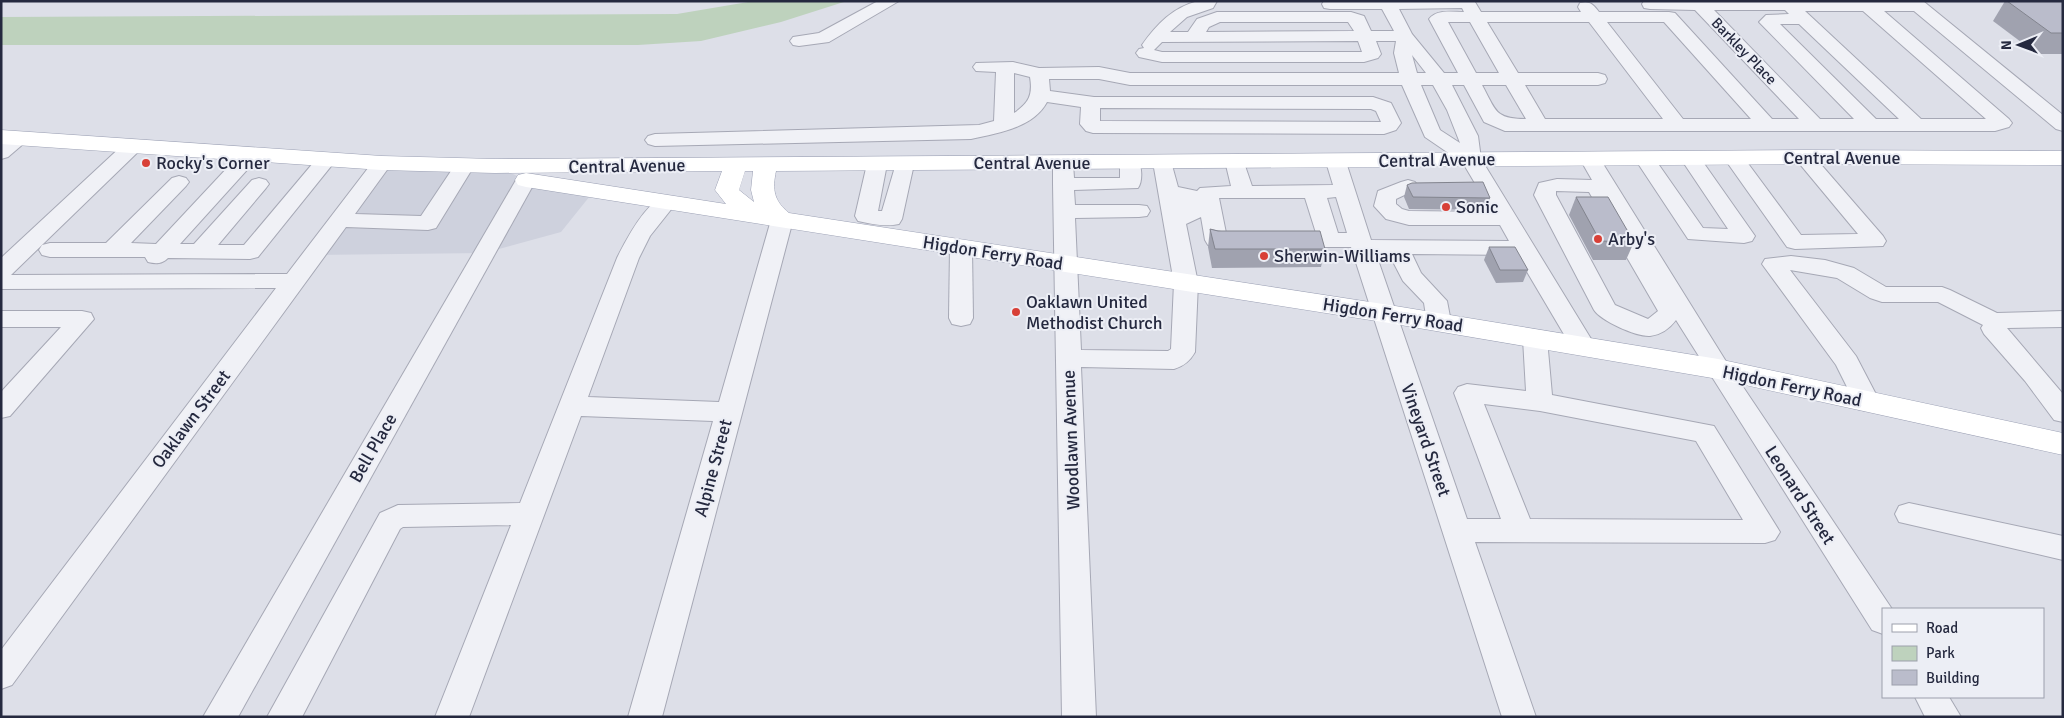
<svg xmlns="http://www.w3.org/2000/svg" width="2064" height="718" font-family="Signika,sans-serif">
<rect width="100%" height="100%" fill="#dddfe8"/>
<!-- built -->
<polygon fill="#ced1dd" points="382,163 495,166 526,180 594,191 561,232 484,253 313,255"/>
<!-- green -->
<polygon fill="#bed2bd" points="754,1 847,1 781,22 701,41 638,45 1,45 1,17 677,14"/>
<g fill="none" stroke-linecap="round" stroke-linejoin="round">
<defs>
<g id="minor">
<polygon points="878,1 899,1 829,42 799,46 793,45 790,41 793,37 819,33"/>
<path d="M1198 1H1217L1213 8 1187 17 1170 32H1188L1197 19 1217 12H1351L1364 16 1371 31H1394L1382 9H1330L1324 8 1322 4 1324 1H1470L1475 2 1481 12H1581L1578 7 1580 3C1590 1 1593 4 1599 12H1669L1675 13 1772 119H1799L1695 10 1650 9 1644 8 1642 4 1644 1H1923L2063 115V131L2056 129 1914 11H1884L2009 119 2012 123 2009 127 1995 131H1505L1484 122 1464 85H1452L1478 136 1481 159 1596 347 1593 353 1584 355 1575 353 1517 255 1412 254 1421 273 1447 301 1451 322 1448 328 1439 330 1430 328 1427 322 1424 303 1403 281 1389 254H1376L1467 519H1501L1454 393 1458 387 1467 384 1526 391 1523 339 1526 333 1535 331 1544 333 1547 339 1552 395 1714 426 1780 532 1775 540 1765 543 1475 542 1536 717H1502L1351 247H1288L1280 245 1277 240 1280 235 1316 233 1305 198H1219L1226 233 1246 235 1249 240 1246 245C1234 248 1220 248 1208 245L1205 240 1201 217 1186 224 1198 283 1195 352C1190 361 1184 366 1174 369L1081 367 1096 717H1062L1053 184V163L1056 159 1063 157 1070 159 1073 163 1074 178H1120V162L1123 158 1130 156 1137 158C1142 165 1143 181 1138 188L1074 190 1075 205H1139L1147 206 1150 211 1147 216 1139 217 1075 218 1081 350 1168 351 1171 349 1174 283 1153 162 1156 158 1163 156 1170 158 1178 187 1197 191 1200 188 1231 186 1225 161 1228 157 1235 155 1242 157 1252 186 1333 185 1326 162 1329 158 1336 156 1343 158 1346 162 1371 240 1509 241 1500 225H1409L1386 219 1374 206 1378 191 1401 182 1408 180 1415 182 1418 186 1415 190 1396 199V204L1402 209 1409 211 1492 212 1463 163 1425 137 1402 85H1130L1099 79H1049L1050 91 1094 97H1373L1391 103 1401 123 1396 130 1384 134 1093 133 1086 131 1080 124 1081 107 1047 102C1033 128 998 133 971 139L655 146 648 144 645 140 648 136 655 134 979 125 994 121 996 72 976 71 973 67 976 63 1013 62 1039 68 1099 67 1130 73H1399L1394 53 1396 41H1376L1381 54 1378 58 1364 62H1162L1139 57 1136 53 1139 49 1144 48 1142 45C1157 24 1172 8 1198 1ZM1462 8 1464 12C1452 12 1437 9 1429 19L1458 73H1444L1412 34 1399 9ZM1714 10H1785L1789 14 1766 15 1759 22 1854 119H1820ZM1805 11H1863L1986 119H1921ZM1220 22H1348L1354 31 1206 32 1209 27ZM1448 22H1470L1499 73H1476ZM1487 22H1589L1663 119H1545L1525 85H1598L1605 83 1607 79 1605 75 1598 73H1518ZM1607 22H1664L1751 119H1683ZM1780 24H1799L1899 119H1876ZM1358 41 1362 52H1162L1154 50 1162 42ZM1412 55 1426 73H1417ZM1014 73 1030 77C1033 95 1029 103 1014 113ZM1421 85H1433L1447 110 1460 143 1440 130ZM1482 85H1506L1526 119C1494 119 1496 110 1482 85ZM1100 108 1371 109 1376 111 1381 122 1100 121ZM1336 197 1347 233H1338L1327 198ZM1484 404 1540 411 1696 441 1743 520 1530 519Z"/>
<polygon points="19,133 26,135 29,139 8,157 1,159 1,143 12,135"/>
<polygon points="133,140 140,142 143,146 140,150 11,275 287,274 375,159 382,157 389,159 392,163 355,214 421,216 457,162 464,160 471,162 474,166 436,228 428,230 346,227 12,685 1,689 1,650 276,288 1,289 1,258 126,142"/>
<path d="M250 149 257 151 260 155 257 159 180 244H194L252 180 259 178 266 180 269 184 266 188 218 245H244L319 156 326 154 333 156 336 160 258 257 250 259 168 258C162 264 156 264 148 262L145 257H50L42 255 39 250 42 245 50 243H106L172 178 179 176 186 178 189 182 186 186 131 243 156 244 243 151Z"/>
<polygon points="1804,151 1811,153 1883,236 1886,241 1883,246 1795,249 1787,247 1724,158 1727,154 1734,152 1741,154 1801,235 1858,234 1794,157 1797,153"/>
<path d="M1590 153 1597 155 1600 159 1727 363 1892 609H1883V634L1872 630 1676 320C1670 328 1661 335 1650 336 1637 337 1601 321 1594 310L1534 195 1539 183 1557 179 1592 180 1580 159 1583 155ZM1556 191 1589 192 1658 311 1648 319 1615 305 1556 195Z"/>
<polygon points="1645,153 1652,155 1703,228 1728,229 1681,159 1684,155 1691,153 1698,155 1755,236 1752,241 1744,243 1688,239 1635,159 1638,155"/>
<path d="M877 158 884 160 887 164 878 211H882L897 160 904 158 911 160 914 164 902 219 899 224C886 227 871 224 858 221L855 216 867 164 870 160Z"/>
<polygon points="526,174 533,176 536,180 238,717 203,717 516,180 519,176"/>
<path d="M666 196 674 197 677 202 650 236 639 258 588 397 719 402 771 220 774 215 782 213 790 215 793 220 662 717H628L713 421 581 416 469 717H435L511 525 403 527 400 529 302 717H267L380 513 398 505 520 503 617 258C626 240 646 201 666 196Z"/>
<polygon points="961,241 969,243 972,248 973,318 970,324 961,326 952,324 949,318 950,248 953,243"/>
<polygon points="1791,256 1825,260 1854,268 1886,287 1942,287 1950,290 1997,313 2063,311 2063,327 2007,328 2063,394 2063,422 2054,420 2025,381 1984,334 1981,328 1983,325 1938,302 1882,302 1870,298 1837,278 1790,270 1856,356 1880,402 1876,409 1867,411 1858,409 1836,365 1762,264 1765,259"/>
<polygon points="1,311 82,311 91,313 94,319 10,416 1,418 1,392 61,327 1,327"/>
<polygon points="1909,503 2063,536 2063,560 1899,522 1895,514 1899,506"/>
<polygon points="1915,697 1949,697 1961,717 1925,717"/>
</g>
<path id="major" d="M1 130 382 156 495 159 1804 150 2063 151V165L1804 164 776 171C772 190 774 201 789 213L1383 304 1718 359 2063 433V455L1718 379 1383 322 526 187 518 185 515 180 518 175 526 173 726 204 715 190 722 171 495 173 382 170 1 144ZM745 171H753L751 190 754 202 739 190Z"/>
</defs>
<!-- minor casing -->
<use href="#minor" stroke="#a6a8b5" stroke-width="2"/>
<!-- major casing -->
<use href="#major" stroke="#9ba0b4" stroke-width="1"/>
<!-- minor -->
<use href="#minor" fill="#f0f1f6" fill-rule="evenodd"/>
<!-- major -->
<use href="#major" fill="#fff" fill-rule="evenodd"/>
</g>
<!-- wall -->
<g fill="#a0a2af">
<polygon points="2005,1 2063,1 2063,54 2037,54 1993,21"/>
<polygon points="1407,185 1490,198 1486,210 1409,209 1404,197"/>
<polygon points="1576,197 1634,242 1626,260 1593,260 1569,215"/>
<polygon points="1210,229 1325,249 1321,267 1212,268 1208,247"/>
<polygon points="1489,247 1528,270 1523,282 1496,283 1484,260"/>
</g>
<!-- building -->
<g fill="#babccb" stroke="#82848e">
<polygon points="2007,1 2063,1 2063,33 2051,33"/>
<polygon points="1483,182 1490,198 1413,197 1407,185 1412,183"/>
<polygon points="1576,197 1608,197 1634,242 1600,241"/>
<polygon points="1210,229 1218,231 1320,231 1325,249 1215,249"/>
<polygon points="1489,247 1515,247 1528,270 1500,270"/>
</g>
<!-- markers -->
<g fill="#d84037" stroke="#eceef5" stroke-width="2">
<circle cx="146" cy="163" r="5"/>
<circle cx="1446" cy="207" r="5"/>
<circle cx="1598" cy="239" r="5"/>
<circle cx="1264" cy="256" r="5"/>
<circle cx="1016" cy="312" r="5"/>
</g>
<g text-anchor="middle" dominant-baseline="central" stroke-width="4" stroke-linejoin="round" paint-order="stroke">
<!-- far-street labels -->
<g font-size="15" fill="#25293f" stroke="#eceef5">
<text transform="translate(1744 51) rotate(46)">Barkley Place</text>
</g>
<!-- street labels -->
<g font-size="18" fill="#25293f" stroke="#eceef5">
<text x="1842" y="158">Central Avenue</text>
<text transform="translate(1437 160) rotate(-1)">Central Avenue</text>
<text x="1032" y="163">Central Avenue</text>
<text transform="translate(627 166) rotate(-1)">Central Avenue</text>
<text transform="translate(993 253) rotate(9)">Higdon Ferry Road</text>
<text transform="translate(1393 315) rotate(9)">Higdon Ferry Road</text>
<text transform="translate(1792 386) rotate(12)">Higdon Ferry Road</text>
<text transform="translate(191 419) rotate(-53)">Oaklawn Street</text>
<text transform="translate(1071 440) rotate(-92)">Woodlawn Avenue</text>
<text transform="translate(1426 440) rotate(71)">Vineyard Street</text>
<text transform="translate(373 448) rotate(-60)">Bell Place</text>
<text transform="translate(713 468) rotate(-75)">Alpine Street</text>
<text transform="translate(1800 495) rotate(57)">Leonard Street</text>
</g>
<!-- poi labels -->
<g font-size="18" fill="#25293f" stroke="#eceef5" text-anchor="start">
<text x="156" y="163">Rocky's Corner</text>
<text x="1456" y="207">Sonic</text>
<text x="1608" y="239">Arby's</text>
<text x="1274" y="256">Sherwin-Williams</text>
<text x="1026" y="302">Oaklawn United<tspan x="1026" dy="21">Methodist Church</tspan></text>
</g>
</g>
<!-- border -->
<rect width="2064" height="718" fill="none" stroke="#25293f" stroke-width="5"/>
<!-- legend -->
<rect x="1882" y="608" width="162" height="90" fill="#eceef5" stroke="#9c9fac"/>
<rect x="1892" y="624" width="25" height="8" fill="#ffffff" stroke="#9c9fac"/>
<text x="1926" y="633" font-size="15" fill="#25293f">Road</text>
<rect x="1892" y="646" width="25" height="15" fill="#bed2bd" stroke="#9c9fac"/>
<text x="1926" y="658" font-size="15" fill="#25293f">Park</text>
<rect x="1892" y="670" width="25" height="15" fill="#babccb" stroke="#9c9fac"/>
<text x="1926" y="683" font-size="15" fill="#25293f">Building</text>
<!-- north arrow -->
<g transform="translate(2019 45) rotate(269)" stroke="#eceef5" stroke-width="4" paint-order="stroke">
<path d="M0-4L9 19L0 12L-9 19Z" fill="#25293f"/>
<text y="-8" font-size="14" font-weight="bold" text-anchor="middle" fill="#25293f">N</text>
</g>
</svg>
